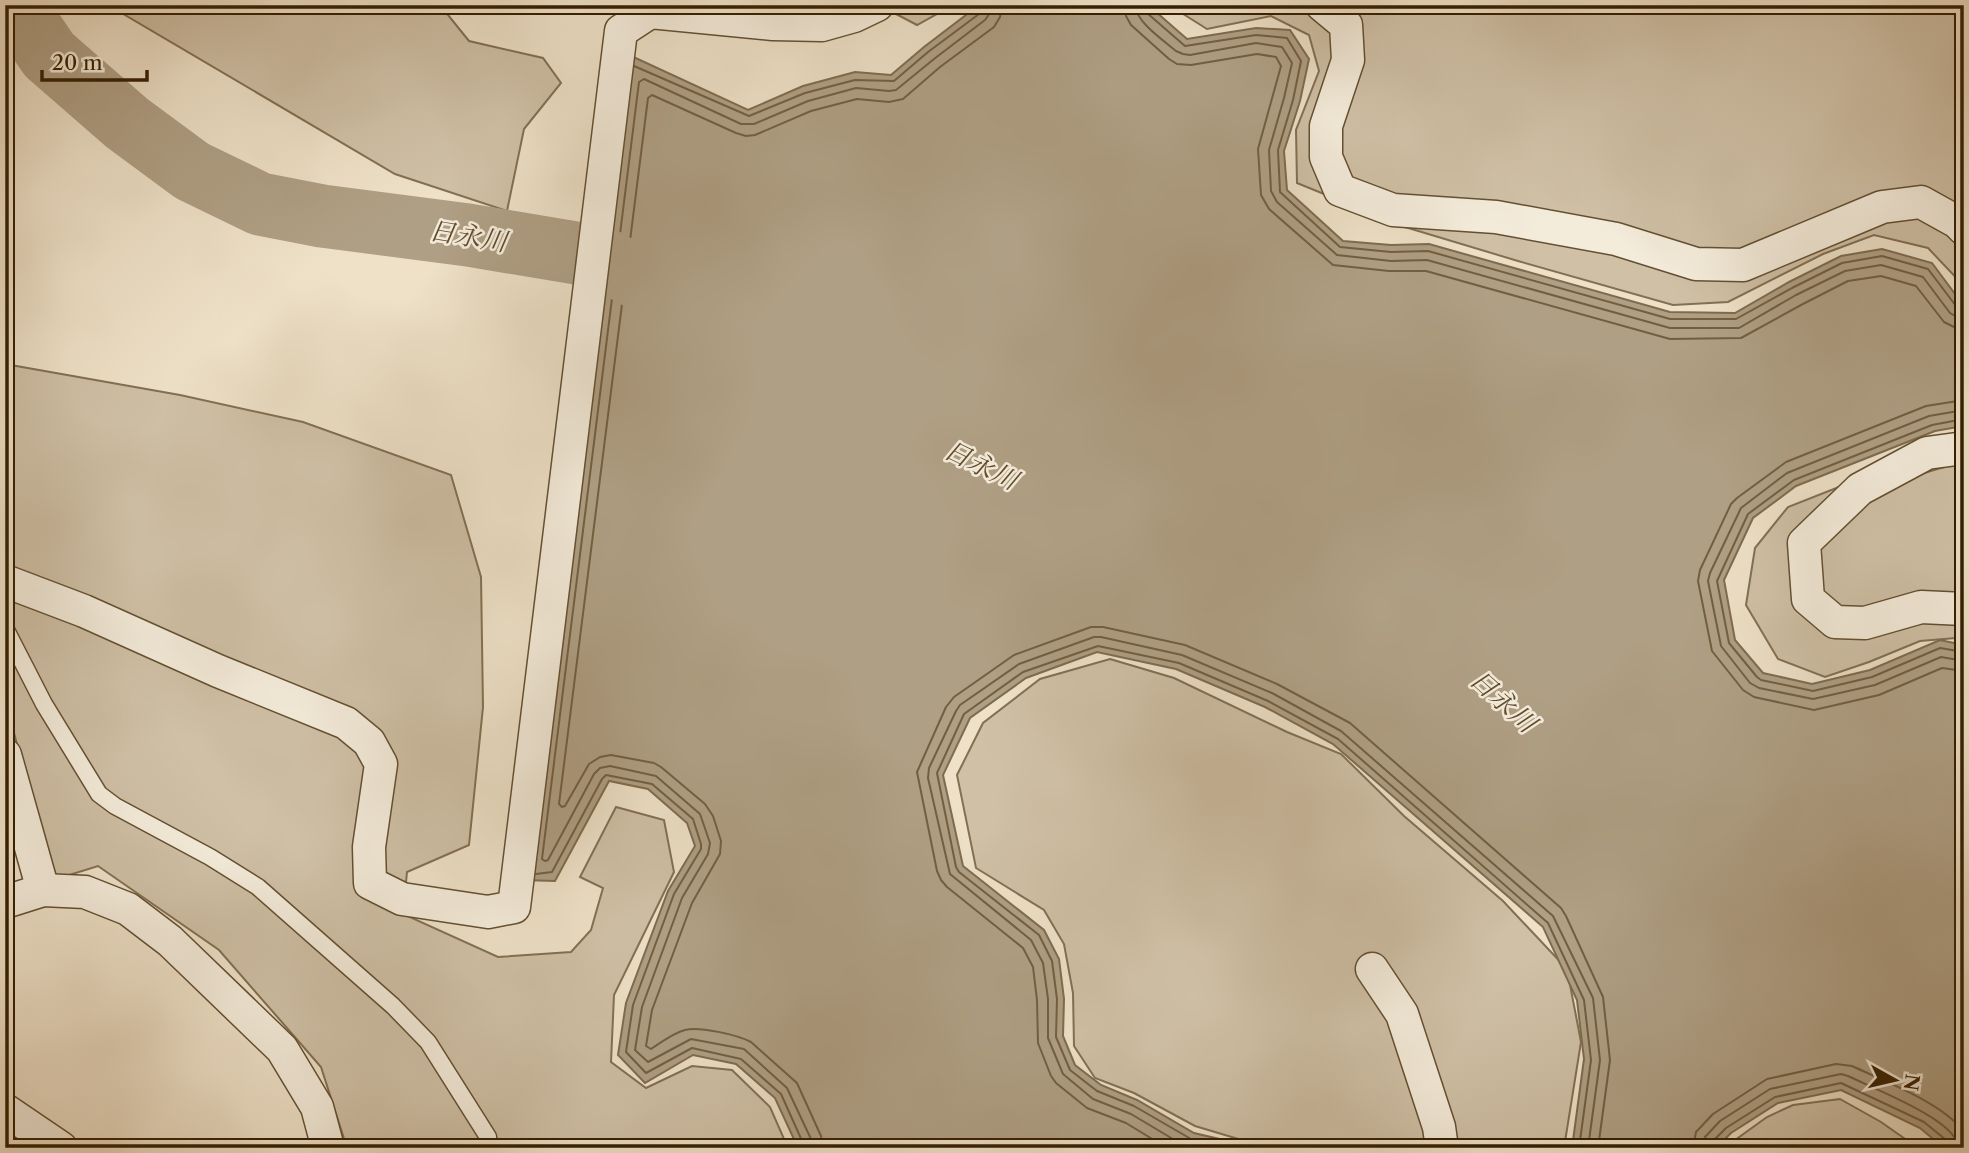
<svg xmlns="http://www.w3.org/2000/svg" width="1969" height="1153" font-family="'Libre Caslon Text','Noto Serif JP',serif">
<rect width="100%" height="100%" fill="#eee1c8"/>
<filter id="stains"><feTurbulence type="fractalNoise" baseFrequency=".00286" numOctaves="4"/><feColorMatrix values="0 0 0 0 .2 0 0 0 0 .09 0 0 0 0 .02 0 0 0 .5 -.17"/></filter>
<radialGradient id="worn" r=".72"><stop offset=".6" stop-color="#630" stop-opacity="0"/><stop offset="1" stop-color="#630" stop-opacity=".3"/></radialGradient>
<!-- green -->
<g fill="#cfc0a6" stroke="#827053" stroke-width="2">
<polygon points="108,5 440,5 469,41 543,58 561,83 524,129 507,211 395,174"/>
<polygon points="879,5 953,5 917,25"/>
<polygon points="1169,5 1964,5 1964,286 1928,248 1874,235 1823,254 1728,302 1673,305 1518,261 1405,227 1297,183 1296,130 1319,71 1309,35 1271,16 1207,29"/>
<polygon points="5,364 180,395 303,422 451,475 481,577 483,707 469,845 407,872 403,914 498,957 571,952 591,930 603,888 580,877 616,807 664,820 674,872 614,995 611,1062 646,1088 692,1066 732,1070 770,1107 788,1148 347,1148 321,1067 219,950 98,866 53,880 5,699"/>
<polygon points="1964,461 1964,640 1956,638 1920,641 1869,662 1825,677 1778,659 1746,605 1755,548 1788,507 1854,481 1921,474"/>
<polygon points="1110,659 1174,678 1287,732 1341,754 1404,816 1503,901 1567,969 1581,1042 1564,1148 1275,1148 1255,1144 1195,1126 1134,1093 1095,1078 1074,1046 1073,993 1064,944 1044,910 976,868 957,775 983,723 1040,679"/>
<polygon points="1840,1099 1881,1122 1918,1148 1724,1148 1767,1117 1793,1105"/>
</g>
<!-- water -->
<polygon fill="#af9f84" stroke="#7e6c4f" stroke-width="2" points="979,5 1148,5 1187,39 1256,28 1290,30 1309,59 1300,101 1284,151 1287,190 1343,241 1391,245 1429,244 1670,312 1735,313 1789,282 1841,256 1882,249 1932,263 1964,306 1964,426 1935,431 1796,486 1753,518 1724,580 1735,640 1763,673 1812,684 1870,670 1940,640 1964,645 1964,1148 1944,1148 1920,1128 1841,1090 1778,1103 1731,1133 1716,1148 1572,1148 1584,1059 1577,1000 1543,927 1333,744 1265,707 1176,669 1097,652 1026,678 970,718 943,775 963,866 1044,930 1059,959 1064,999 1063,1036 1075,1065 1101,1085 1137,1100 1194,1133 1258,1148 798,1148 775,1098 736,1064 693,1055 645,1083 618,1055 626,1003 668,891 695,846 687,823 648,789 609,781 555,881 523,880 627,54 748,110 803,86 855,72 891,75 924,47"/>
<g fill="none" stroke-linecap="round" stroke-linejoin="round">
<!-- shore -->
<g stroke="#725f42" stroke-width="2">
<polyline points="1125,5 1126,16 1131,25 1169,59 1177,64 1191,65 1257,54 1276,57 1281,66 1258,149 1261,195 1269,209 1333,265 1389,271 1426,271 1670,339 1741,338 1801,305 1848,281 1881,276 1916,286 1944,322 1954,327 1964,328"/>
<path d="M1135 5C1136 22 1163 40 1176 51L1183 54 1190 55 1256 43 1282 47 1292 63 1284 98 1269 150 1271 191 1277 202 1337 255 1391 261 1427 260 1670 328H1739L1796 295 1845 271 1881 265 1923 277 1950 313 1957 317 1964 318"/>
<polyline points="1144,5 1147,13 1185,46 1256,35 1287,38 1301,61 1293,100 1278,150 1280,192 1340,247 1391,252 1428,251 1670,319 1736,319 1792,288 1842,263 1882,256 1928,269 1956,306 1964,309"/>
<polyline points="634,66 749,116 805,93 855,80 894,81 928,52 979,14 982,5"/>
<polyline points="1964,400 1926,406 1786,462 1737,498 1731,504 1700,570 1698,581 1712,651 1743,690 1754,697 1814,710 1879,695 1942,668 1964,671"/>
<polyline points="1964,410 1929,416 1787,473 1741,508 1710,573 1708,581 1721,646 1750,683 1759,688 1813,699 1875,685 1941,657 1964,661"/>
<polyline points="1964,419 1932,425 1794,480 1748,514 1717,581 1729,643 1757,677 1761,680 1813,691 1872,677 1940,648 1964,652"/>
<polyline points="536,874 552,872 602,779 606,775 652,784 693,819 701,844 701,849 674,894 633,1005 626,1052 646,1073 692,1048 741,1059 781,1094 803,1143 804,1148"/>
<polyline points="812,1148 811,1139 787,1088 744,1049 691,1039 648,1062 635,1050 642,1007 682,898 708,854 710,843 700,814 656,776 610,766 600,768 594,774 548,860 545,861 542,859 639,82 644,79 741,124 754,124 808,101 856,88 889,91 896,90 934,59 985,20 990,13 991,5"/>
<path d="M823 1148 821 1136 797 1083 751 1042C738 1035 699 1026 685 1030 673 1033 662 1042 651 1049L646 1046 652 1010 692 903 720 854 721 841 713 816 705 804 661 767 654 763 611 755 600 757 589 764 565 806 562 807 559 804 648 98 652 95 736 133 746 136 755 135 811 111 857 99 889 102 903 99 940 67 994 27 1000 17 1002 5"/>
<polyline points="1167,1148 1126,1123 1087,1108 1056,1083 1051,1076 1038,1043 1037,1000 1033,967 1023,948 947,887 941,880 937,871 917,772 946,707 954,697 1014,655 1091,627 1103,627 1185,645 1277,684 1350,723 1561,908 1566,916 1603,997 1610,1060 1598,1148"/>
<polyline points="1188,1148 1131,1114 1093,1099 1063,1074 1048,1038 1048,999 1043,963 1031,940 950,874 928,778 929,768 956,711 960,705 1019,664 1094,637 1101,637 1182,655 1272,693 1341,731 1553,916 1593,998 1600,1060 1588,1148"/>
<polyline points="1226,1148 1191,1139 1134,1106 1097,1091 1070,1070 1056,1037 1057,999 1052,961 1039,935 959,872 956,867 937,773 964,714 1023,672 1098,646 1179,663 1268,701 1338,739 1548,923 1584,1000 1591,1060 1579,1148"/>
<path d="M1693 1148 1696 1132 1713 1114 1767 1079 1836 1064 1852 1066C1884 1081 1943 1103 1964 1132"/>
<path d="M1703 1148 1705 1137 1720 1121 1770 1089 1841 1074 1848 1076C1873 1088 1941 1115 1954 1137 1957 1141 1956 1143 1957 1148"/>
<polyline points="1712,1148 1713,1141 1726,1128 1775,1097 1841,1083 1924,1122 1946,1140 1948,1148"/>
</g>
<!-- river -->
<polyline stroke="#af9f84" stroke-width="63" points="15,5 49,55 127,123 192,171 260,204 322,216 468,235 600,257 655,287"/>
<defs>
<polyline id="lane" points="5,628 44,704 99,794 115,806 210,857 258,887 393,1006 428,1042 488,1137"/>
<g id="street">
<polyline points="1322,5 1346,25 1348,60 1326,126 1326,157 1340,190 1393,210 1496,217 1616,239 1696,264 1743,265 1882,207 1921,202 1957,222 1964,229"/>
<polyline points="1964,448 1927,453 1860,489 1804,543 1808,599 1835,622 1865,623 1921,607 1964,609"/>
<polyline points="5,581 84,611 218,671 346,723 369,742 381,764 369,847 370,883 402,899 488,912 514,907 621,31 650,12 773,24 822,25 854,16 877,5"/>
<polyline points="5,755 43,890"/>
<polyline points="5,902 43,890 85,892 128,909 170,941 282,1049 317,1107 328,1148"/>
<polyline points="1372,969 1402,1014 1439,1127 1442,1148"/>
<polyline points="5,1110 61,1148"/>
</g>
</defs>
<!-- lane casing -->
<use href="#lane" stroke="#635032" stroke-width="19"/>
<!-- street casing -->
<use href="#street" stroke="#635032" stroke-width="35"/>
<!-- lane -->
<use href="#lane" stroke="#f4ecdb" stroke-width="16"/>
<!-- street -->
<use href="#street" stroke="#f4ecdb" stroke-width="32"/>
</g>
<g text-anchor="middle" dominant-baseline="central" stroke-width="5" stroke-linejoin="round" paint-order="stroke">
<!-- water labels -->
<g font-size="26" font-style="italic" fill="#604c2e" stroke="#f4ecdb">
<text transform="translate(468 236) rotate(9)">日永川</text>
<text transform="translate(981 465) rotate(26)">日永川</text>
<text transform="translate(1503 701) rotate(42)">日永川</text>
</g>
</g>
<!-- margin -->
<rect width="1969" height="1153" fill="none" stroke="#eee1c8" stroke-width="28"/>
<rect x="7" y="7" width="1955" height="1139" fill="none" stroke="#351f00" stroke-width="3.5"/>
<rect x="14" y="14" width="1941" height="1125" fill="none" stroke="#351f00" stroke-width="2"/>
<!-- north arrow -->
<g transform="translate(1895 1080) rotate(98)" stroke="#f4ecdb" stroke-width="5" paint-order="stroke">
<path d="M0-5L12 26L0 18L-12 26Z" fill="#351f00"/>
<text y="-10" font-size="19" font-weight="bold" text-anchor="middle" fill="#351f00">N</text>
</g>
<!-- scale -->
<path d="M42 70v10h105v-10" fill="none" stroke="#351f00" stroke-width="3.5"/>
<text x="52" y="70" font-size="21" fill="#351f00" stroke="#f4ecdb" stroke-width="5" paint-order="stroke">20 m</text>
<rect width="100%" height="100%" filter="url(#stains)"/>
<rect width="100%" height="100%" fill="url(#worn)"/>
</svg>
